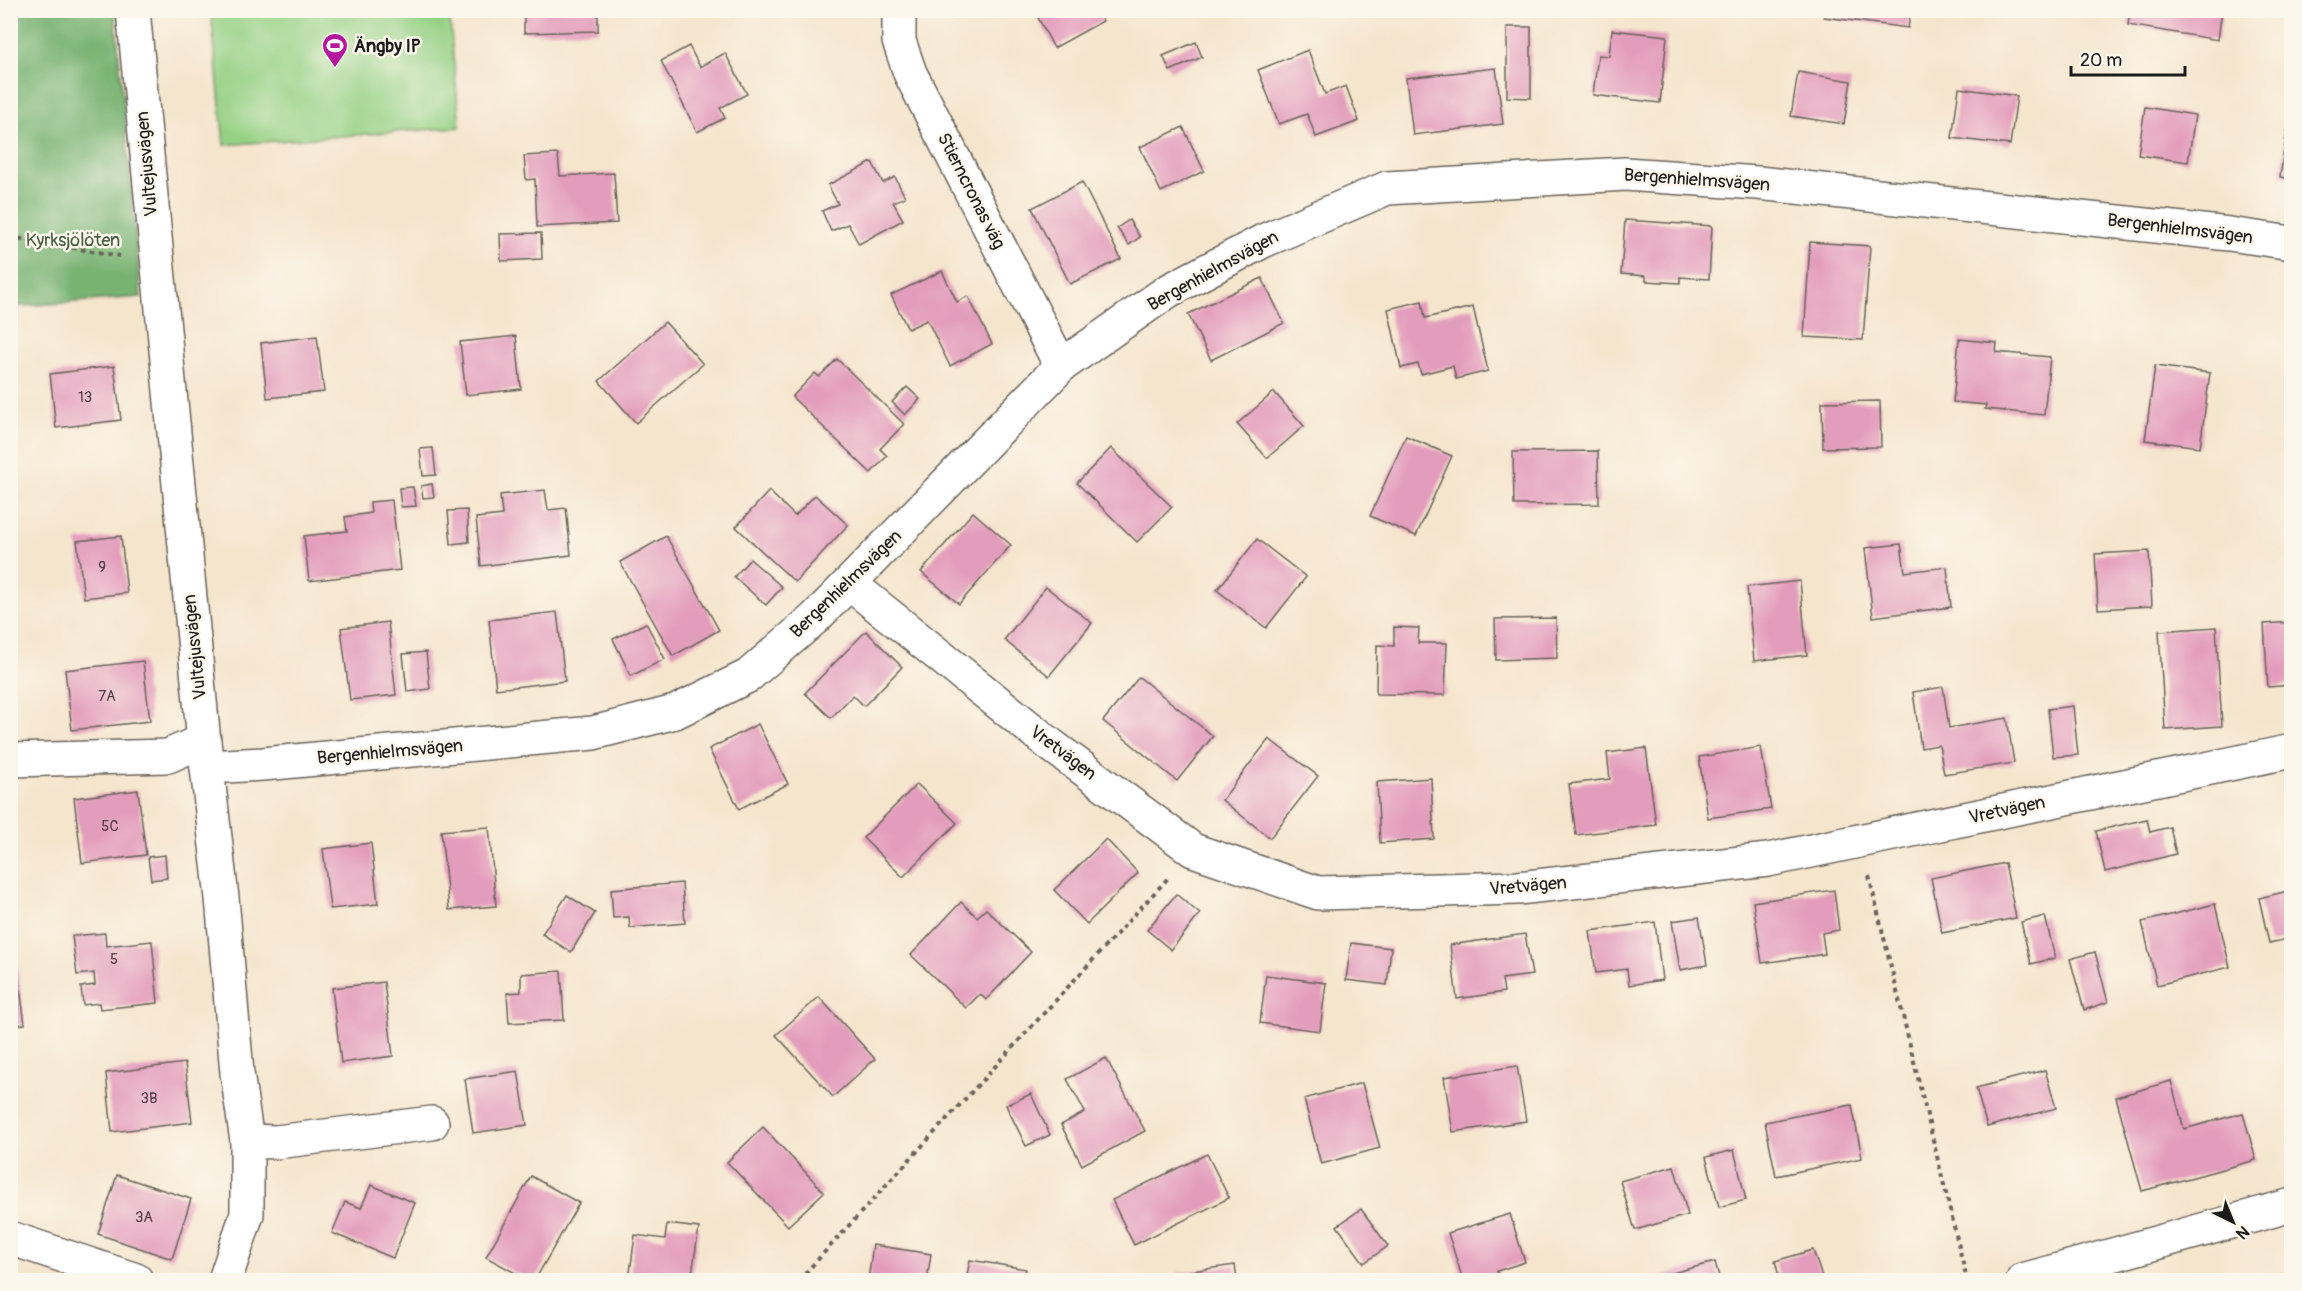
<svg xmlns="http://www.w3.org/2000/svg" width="2302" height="1291" font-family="Pangolin,sans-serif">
<rect width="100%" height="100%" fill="#fbf7ec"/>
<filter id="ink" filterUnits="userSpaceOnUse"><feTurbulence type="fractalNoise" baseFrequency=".0167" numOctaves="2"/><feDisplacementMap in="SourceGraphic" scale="12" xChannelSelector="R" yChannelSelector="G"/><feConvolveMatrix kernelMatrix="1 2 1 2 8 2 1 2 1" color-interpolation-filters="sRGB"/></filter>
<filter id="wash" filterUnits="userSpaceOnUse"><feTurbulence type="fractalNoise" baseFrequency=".008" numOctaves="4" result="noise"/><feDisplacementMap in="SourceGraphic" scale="24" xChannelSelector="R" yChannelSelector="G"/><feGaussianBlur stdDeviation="1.35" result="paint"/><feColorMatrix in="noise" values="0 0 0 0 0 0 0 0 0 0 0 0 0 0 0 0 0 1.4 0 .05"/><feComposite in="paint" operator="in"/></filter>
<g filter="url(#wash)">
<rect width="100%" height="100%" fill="#f5e5cd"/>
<!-- green -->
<polygon fill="#96d185" stroke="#597650" stroke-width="1.5" points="211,11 449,11 460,127 224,145"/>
<!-- forest -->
<polygon fill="#78b372" stroke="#4a6847" stroke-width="1.5" points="11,10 115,11 141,297 11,307"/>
<g id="blocks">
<!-- building -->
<g fill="#e39dbc">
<polygon points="524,10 598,10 598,31 524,33"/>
<polygon points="1034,10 1097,10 1103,21 1054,48"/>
<polygon points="1824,10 1911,10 1908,28 1824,17"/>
<polygon points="2130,10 2222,10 2218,40 2128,25"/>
<polygon points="1507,27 1531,27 1531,98 1507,97"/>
<polygon points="1612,30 1667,36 1660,103 1593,95 1598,55 1609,56"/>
<polygon points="1196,42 1202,57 1170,71 1163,56"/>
<polygon points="689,46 700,67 725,53 747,94 720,108 725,118 697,132 661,61"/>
<polygon points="1308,50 1325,94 1346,86 1359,121 1316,137 1307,114 1279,124 1258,70"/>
<polygon points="1496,68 1503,124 1413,135 1406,78"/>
<polygon points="1798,72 1851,81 1844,124 1791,116"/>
<polygon points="1959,88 2017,96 2010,145 1952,138"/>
<polygon points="2145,107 2195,115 2188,162 2138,155"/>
<polygon points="1183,127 1204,171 1161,192 1140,147"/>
<polygon points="2287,130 2292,130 2292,179 2280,177"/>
<polygon points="558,154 560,176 614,173 617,223 537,227 535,179 526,180 524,156"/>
<polygon points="872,162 883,183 895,177 905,197 893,202 903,220 859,244 848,224 831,231 822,211 838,204 828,185"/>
<polygon points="1082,182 1121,259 1070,284 1032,208"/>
<polygon points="1129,220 1140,237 1129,245 1117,228"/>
<polygon points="1625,220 1712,226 1709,279 1680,277 1680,283 1646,281 1646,276 1621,274"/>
<polygon points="541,233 542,259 501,261 500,234"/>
<polygon points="1810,242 1870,246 1863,340 1804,337"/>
<polygon points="942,271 957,302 968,296 992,344 950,366 927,320 908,329 891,295"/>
<polygon points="1262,278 1284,323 1211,360 1188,314"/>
<polygon points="1422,301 1425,318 1473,307 1488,371 1456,379 1453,366 1421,374 1418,364 1401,368 1388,309"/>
<polygon points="665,322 703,364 636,423 599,381"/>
<polygon points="317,336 324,392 267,398 261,343"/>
<polygon points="516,336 521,389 466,395 460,342"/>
<polygon points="1959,339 1997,343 1996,352 2050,357 2044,415 1985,409 1986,405 1953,402"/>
<polygon points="837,359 904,424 880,449 887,456 871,473 792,397 815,373 819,377"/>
<polygon points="114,366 121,420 56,428 50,374"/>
<polygon points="2155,366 2210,373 2200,447 2145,440"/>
<polygon points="907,387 920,399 905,415 892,402"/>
<polygon points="1274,392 1304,426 1267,458 1237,424"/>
<polygon points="1880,401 1881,447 1823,448 1822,402"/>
<polygon points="1406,436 1452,456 1416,536 1370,516"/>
<polygon points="433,448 436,475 423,476 420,449"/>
<polygon points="1111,448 1172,507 1137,542 1077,483"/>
<polygon points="1598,451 1599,504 1514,505 1513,452"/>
<polygon points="432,484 434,497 423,498 421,486"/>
<polygon points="413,487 416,506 401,507 399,488"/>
<polygon points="545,490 548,510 566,508 571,555 481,566 476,518 502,515 500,495"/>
<polygon points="769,491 795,516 815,495 848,525 795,582 736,527"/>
<polygon points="392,500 400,570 309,581 304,536 347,531 345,517 371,513 370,502"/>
<polygon points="467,510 469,542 451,544 448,511"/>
<polygon points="973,512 1011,545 959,604 921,572"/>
<polygon points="121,536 127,593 84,598 77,541"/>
<polygon points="666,536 719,630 673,656 620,562"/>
<polygon points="1257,539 1306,577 1266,628 1217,590"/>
<polygon points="1901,544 1905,572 1947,567 1951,607 1873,617 1865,548"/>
<polygon points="2149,551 2152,606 2098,609 2095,554"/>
<polygon points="750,559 782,587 766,605 734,577"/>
<polygon points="1800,581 1807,655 1754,661 1747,587"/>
<polygon points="1046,587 1092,623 1049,676 1004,640"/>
<polygon points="557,612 565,681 496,689 489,620"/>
<polygon points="1556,618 1557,658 1496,660 1495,619"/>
<polygon points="388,622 396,695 350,700 341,628"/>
<polygon points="2292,622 2292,685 2268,687 2264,624"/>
<polygon points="646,623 665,659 631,676 613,639"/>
<polygon points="1394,627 1419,628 1418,643 1447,643 1445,695 1376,694 1377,645 1394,646"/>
<polygon points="2216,627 2222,726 2165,730 2159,631"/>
<polygon points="866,631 902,667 864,706 853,695 831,718 805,693"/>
<polygon points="426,652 430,689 407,692 403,654"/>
<polygon points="143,661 150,721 72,730 65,670"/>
<polygon points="1139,677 1213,736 1177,781 1103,721"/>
<polygon points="1943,687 1949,728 2007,718 2014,763 1944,774 1939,745 1921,748 1913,692"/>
<polygon points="2073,706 2078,755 2053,757 2048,709"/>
<polygon points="758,724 788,784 739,809 709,749"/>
<polygon points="1269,739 1318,776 1270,838 1222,800"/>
<polygon points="1761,747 1771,809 1708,818 1699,757"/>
<polygon points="1646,748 1656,825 1576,835 1569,784 1610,779 1607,753"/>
<polygon points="1431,778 1434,839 1380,843 1377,782"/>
<polygon points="917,784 957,823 903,877 863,838"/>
<polygon points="138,790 146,855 82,863 74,798"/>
<polygon points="2147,819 2150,832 2170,827 2176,854 2105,872 2096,831"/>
<polygon points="489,827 496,906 449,910 441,831"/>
<polygon points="1106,839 1138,873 1087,924 1054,890"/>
<polygon points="371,843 378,904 330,909 323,849"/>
<polygon points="165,855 167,878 151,880 148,857"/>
<polygon points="2005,863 2016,918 1942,933 1931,878"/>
<polygon points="682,883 685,923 630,928 629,917 613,918 611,889"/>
<polygon points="1834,890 1839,930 1822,933 1825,954 1762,963 1753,902"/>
<polygon points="2292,890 2292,938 2269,943 2259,898"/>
<polygon points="1176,894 1200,914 1171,950 1147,930"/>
<polygon points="567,895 595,913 571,952 542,934"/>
<polygon points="961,902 977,917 986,909 1031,952 986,1000 980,994 966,1008 911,955"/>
<polygon points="2215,904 2230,967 2157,985 2142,922"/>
<polygon points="2045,916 2055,958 2031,964 2021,922"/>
<polygon points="1699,917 1707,965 1680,970 1672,921"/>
<polygon points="1655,922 1662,980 1629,985 1627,969 1596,973 1590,931"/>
<polygon points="105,933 106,946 152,941 158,1003 100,1009 99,1003 83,1005 81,987 95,985 94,973 77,975 72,936"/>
<polygon points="1525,934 1532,975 1502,979 1504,992 1457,999 1450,945"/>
<polygon points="1351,943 1391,948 1387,985 1346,980"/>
<polygon points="2095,952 2108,1002 2084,1010 2070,959"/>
<polygon points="17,966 25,1024 10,1026 10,967"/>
<polygon points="561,971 564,1020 509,1023 507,993 521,992 521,974"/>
<polygon points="1266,975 1326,983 1320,1031 1260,1023"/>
<polygon points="384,982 393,1056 341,1063 332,988"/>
<polygon points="819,997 875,1059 833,1097 776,1035"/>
<polygon points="1106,1058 1145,1131 1082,1165 1061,1125 1085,1112 1067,1079"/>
<polygon points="185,1063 192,1122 112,1132 106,1073"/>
<polygon points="1517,1066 1526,1121 1453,1132 1444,1077"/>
<polygon points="2045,1070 2056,1108 1987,1127 1976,1088"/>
<polygon points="518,1071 527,1125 473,1133 465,1079"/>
<polygon points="2171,1081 2184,1129 2243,1113 2256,1160 2142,1191 2116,1097"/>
<polygon points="1362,1083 1380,1148 1321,1164 1304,1099"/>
<polygon points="1031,1094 1050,1135 1026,1146 1006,1105"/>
<polygon points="1852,1105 1862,1158 1776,1176 1765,1122"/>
<polygon points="763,1127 824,1192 788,1226 727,1162"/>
<polygon points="1734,1150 1746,1200 1719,1207 1706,1157"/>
<polygon points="1207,1154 1229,1198 1134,1245 1112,1200"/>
<polygon points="1674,1166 1688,1215 1635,1230 1620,1181"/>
<polygon points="117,1175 191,1199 172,1259 98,1234"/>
<polygon points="531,1176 579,1203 535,1280 528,1280 486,1257"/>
<polygon points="371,1185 415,1203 393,1258 332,1233 345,1202 361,1208"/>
<polygon points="1361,1209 1388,1246 1364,1263 1337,1226"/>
<polygon points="1510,1214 1525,1262 1497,1271 1500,1280 1471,1280 1470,1278 1463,1280 1448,1233"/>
<polygon points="667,1224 699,1228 691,1280 629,1280 635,1235 665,1239"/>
<polygon points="873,1245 931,1254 927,1280 868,1280"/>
<polygon points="1813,1250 1823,1280 1780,1280 1775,1261"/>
<polygon points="970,1260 1026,1269 1024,1280 966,1280"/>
<polygon points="1715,1262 1720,1280 1645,1280"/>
<polygon points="1235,1265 1237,1280 1178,1280 1177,1273"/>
</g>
</g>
</g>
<g filter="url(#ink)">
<use href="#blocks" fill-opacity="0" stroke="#68625a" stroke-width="1.5"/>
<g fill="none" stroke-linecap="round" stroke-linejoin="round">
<defs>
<g id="minor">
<polyline points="133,10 204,742 222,898 237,1073 247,1141 247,1214 225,1280"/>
<polyline points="899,10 899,41 910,73 1061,366"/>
<polyline points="850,584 1051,745 1193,850 1318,893 1518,888 1768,860 2292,751"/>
<polyline points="10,760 168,756 191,746 204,742"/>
<polyline points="207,767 263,764 593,733 675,712 748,676 815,618 1061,366 1168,291 1263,241 1387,188 1625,174 1758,183 2229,234 2292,243"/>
<polyline points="247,1141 276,1142 432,1123"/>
<polyline points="10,1238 136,1280"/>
<polyline points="2023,1280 2292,1205"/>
</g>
</defs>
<!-- minor casing -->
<use href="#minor" stroke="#68625a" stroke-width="36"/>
<!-- path -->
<g stroke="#68625a" stroke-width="4" stroke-dasharray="4.5 4.5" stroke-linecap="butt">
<polyline points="10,237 120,256"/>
<polyline points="1869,876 1967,1280"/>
<polyline points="799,1280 1169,877"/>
</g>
<!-- minor -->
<use href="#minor" stroke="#fff" stroke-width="33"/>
</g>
</g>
<!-- icons -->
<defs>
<symbol id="stadium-pin" viewBox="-11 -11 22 30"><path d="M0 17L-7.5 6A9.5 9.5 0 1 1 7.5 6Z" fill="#b5179e" stroke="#fbf7ec"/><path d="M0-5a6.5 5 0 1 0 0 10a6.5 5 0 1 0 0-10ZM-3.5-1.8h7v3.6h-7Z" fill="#fff"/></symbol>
</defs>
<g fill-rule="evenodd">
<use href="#stadium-pin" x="320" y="31" width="30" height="40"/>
</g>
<g text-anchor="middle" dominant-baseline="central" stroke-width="5" stroke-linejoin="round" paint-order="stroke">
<!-- number labels -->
<g font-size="15" fill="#4e3c44">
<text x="85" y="397">13</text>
<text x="102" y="567">9</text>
<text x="107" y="696">7A</text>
<text x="110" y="826">5C</text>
<text x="114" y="959">5</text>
<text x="149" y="1098">3B</text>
<text x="144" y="1217">3A</text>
</g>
<!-- poi labels -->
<g font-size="18" font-weight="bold" fill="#1c1c1c" stroke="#fbf7ec" text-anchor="start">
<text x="354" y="46">Ängby IP</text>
</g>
<!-- street labels -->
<g font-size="18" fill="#1c1c1c" stroke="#fbf7ec">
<text transform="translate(147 164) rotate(-95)">Vultejusvägen</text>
<text transform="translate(1697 180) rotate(4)">Bergenhielmsvägen</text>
<text transform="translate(971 191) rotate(63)">Stierncronas väg</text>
<text transform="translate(2180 229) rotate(7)">Bergenhielmsvägen</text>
<text transform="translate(1213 271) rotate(-29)">Bergenhielmsvägen</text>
<text transform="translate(846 584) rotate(-44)">Bergenhielmsvägen</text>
<text transform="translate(195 647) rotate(-96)">Vultejusvägen</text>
<text transform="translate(390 752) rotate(-5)">Bergenhielmsvägen</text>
<text transform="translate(1063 753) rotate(37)">Vretvägen</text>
<text transform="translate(2007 810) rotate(-12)">Vretvägen</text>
<text transform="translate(1528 886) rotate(-5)">Vretvägen</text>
</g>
<!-- park labels -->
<g font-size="18" fill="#475b41" stroke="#fbf7ec">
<text x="73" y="240">Kyrksjölöten</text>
</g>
</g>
<!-- margin -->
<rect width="2302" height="1291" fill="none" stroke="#fbf7ec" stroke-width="36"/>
<!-- north arrow -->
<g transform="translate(2233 1222) rotate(137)" stroke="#fbf7ec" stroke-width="4.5" paint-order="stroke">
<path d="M0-4.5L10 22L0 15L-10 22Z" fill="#1c1c1c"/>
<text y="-9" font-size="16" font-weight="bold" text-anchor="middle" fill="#1c1c1c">N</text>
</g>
<!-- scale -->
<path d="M2071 66v9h114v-9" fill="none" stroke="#1c1c1c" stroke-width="3"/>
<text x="2080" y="66" font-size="18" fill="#1c1c1c" stroke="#fbf7ec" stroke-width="4.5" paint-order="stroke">20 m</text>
</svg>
